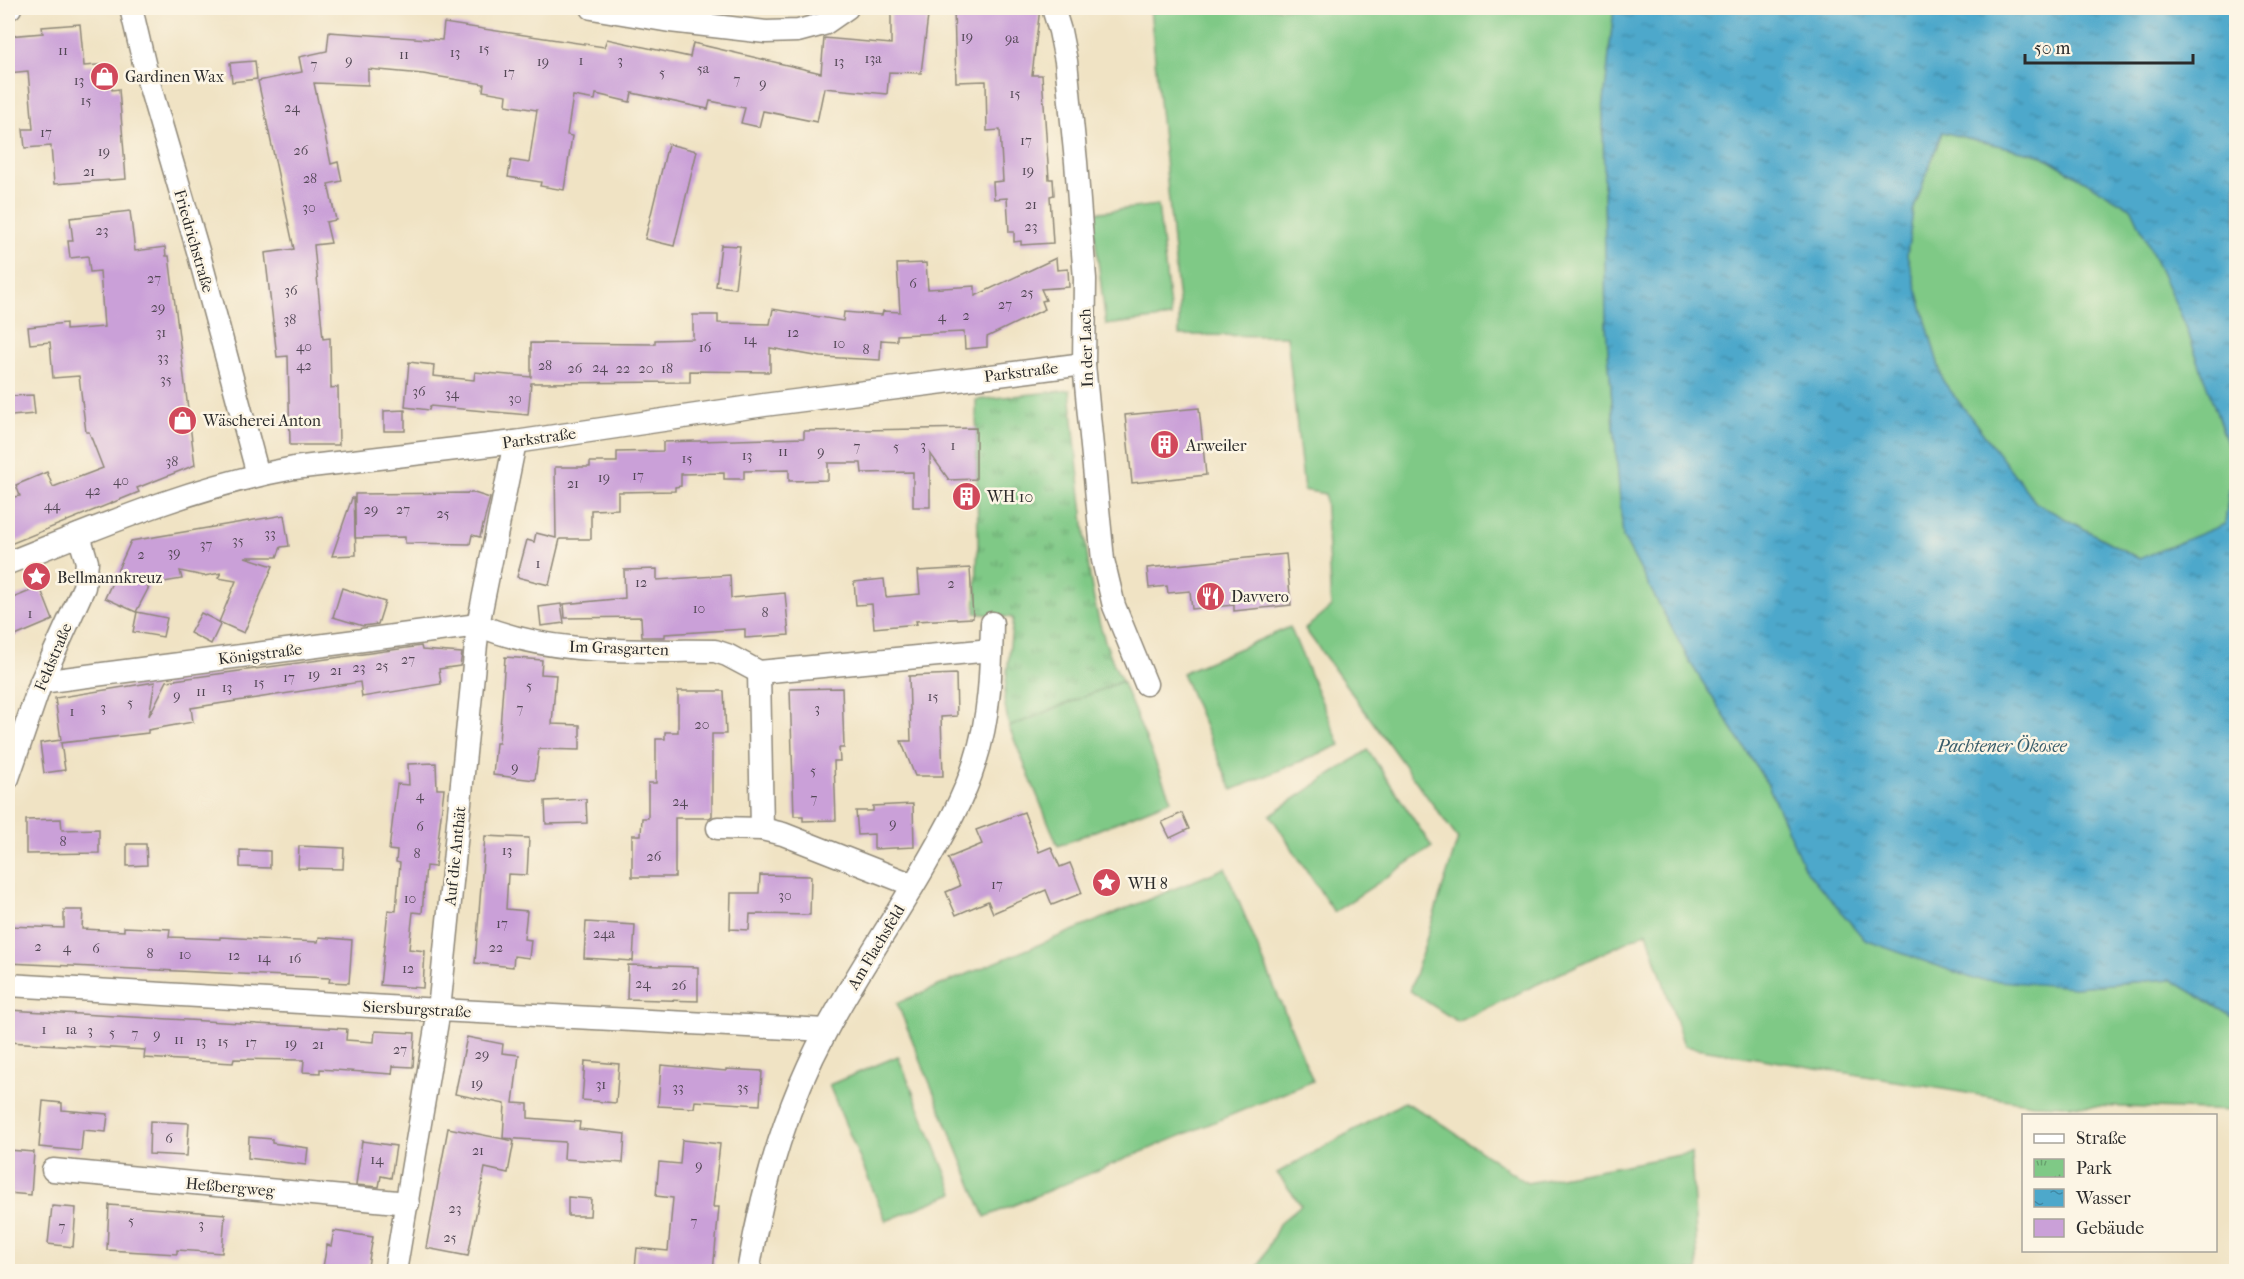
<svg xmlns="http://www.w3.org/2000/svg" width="2244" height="1279" font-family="'IM FELL French Canon',serif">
<defs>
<pattern id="park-tufts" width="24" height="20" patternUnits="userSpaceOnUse" patternTransform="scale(1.5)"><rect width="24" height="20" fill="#7fc986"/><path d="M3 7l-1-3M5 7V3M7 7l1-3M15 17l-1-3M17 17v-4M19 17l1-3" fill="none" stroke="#68a36e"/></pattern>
<pattern id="water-ripples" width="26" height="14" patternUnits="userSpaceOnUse" patternTransform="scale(1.5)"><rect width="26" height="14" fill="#4da8cb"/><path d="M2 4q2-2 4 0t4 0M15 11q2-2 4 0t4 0" fill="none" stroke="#4089a5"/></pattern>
</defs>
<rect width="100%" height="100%" fill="#fcf5e5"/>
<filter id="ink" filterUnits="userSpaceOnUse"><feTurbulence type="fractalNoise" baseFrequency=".0167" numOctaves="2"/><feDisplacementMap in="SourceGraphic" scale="12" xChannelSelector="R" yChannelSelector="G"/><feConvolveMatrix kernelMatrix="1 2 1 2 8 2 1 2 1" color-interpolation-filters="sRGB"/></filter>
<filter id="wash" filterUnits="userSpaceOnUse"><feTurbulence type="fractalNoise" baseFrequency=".008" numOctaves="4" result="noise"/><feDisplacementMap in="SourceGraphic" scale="24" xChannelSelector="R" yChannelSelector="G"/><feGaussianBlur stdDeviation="1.35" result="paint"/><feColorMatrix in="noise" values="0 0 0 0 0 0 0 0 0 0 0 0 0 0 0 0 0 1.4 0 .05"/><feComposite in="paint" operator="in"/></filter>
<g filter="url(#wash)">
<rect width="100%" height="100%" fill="#f0e3c4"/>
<!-- grass -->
<g fill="#7fc986" stroke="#557a58" stroke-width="1.5">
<polygon points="1150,8 1614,8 1603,111 1606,326 1623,537 1690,662 1768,785 1805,869 2074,987 2170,979 2236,1019 2236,1111 2033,1104 1684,1046 1647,932 1458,1022 1410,991 1458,839 1305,629 1331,607 1325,494 1304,490 1287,336 1179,335 1179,303"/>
<polygon points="1942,132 2043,156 2132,209 2186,326 2233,460 2225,524 2140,559 2036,503 1943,381 1907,255 1913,211"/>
<polygon points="1158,205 1171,317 1106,325 1092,213"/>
<polygon points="1290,627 1340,745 1232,790 1182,673"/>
<polygon points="1122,681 1171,800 1058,846 1009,727"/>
<polygon points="1368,750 1432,847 1334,912 1270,815"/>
<polygon points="1225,868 1313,1081 985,1217 897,1003"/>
<polygon points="898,1056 954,1193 886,1221 829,1085"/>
<polygon points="1404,1102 1430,1116 1527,1183 1691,1153 1698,1271 1256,1271 1280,1223 1301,1205 1277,1173"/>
</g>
<!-- park -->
<path fill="url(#park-tufts)" stroke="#557a58" stroke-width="1.5" d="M1070 390C1074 431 1078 472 1083 513 1088 572 1094 628 1122 681L1009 727 1004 700 1013 618 975 613 978 544 976 400Z"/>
<!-- water -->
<path fill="url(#water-ripples)" stroke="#3c6a7b" stroke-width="1.5" fill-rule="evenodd" d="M1614 8H2233L2236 15V1019L2170 979 2074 987 1974 979 1865 940 1805 869 1768 785 1690 662 1623 537 1606 326 1603 111ZM1942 132 2043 156 2132 209 2186 326 2233 460 2225 524 2139 559 2036 503 1943 381 1907 255 1913 211Z"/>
<g id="blocks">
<!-- building -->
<g fill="#caa0d8">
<polygon points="891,8 929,8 921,73 889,72 887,94 824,88 817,122 763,111 759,127 741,123 745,108 710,101 708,109 632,93 630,102 596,94 595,100 573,96 567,135 572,136 564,190 540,186 541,182 508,177 511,160 529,163 537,110 506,105 507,95 483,91 484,84 423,74 368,69 368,85 314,83 331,164 338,162 342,181 328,184 336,220 326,222 331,243 314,245 323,339 330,338 331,388 338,387 339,445 290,445 288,356 277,357 265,253 294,249 258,81 302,72 299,57 327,51 329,32 442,40 444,23 604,47 607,39 690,57 693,43 821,73 824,38 891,44"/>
<polygon points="954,8 1040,8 1032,75 1042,75 1049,179 1053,179 1054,195 1050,196 1053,243 1021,245 1021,241 1014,242 1014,232 1009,232 1007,198 994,199 993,182 1003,181 1000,130 987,131 986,81 956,82"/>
<polygon points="80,24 84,66 110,64 112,90 119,89 126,179 54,184 51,146 25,148 23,129 33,129 28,71 8,73 8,36 43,33 42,27"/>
<polygon points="255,61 257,79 232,82 230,63"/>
<polygon points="668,144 697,151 674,246 645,239"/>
<polygon points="130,211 135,251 165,247 166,256 169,256 195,465 137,488 139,492 8,545 8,498 20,496 16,485 47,472 53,487 103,468 89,432 86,432 79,376 53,378 50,342 30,344 28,327 66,323 66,330 104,327 100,271 90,272 88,256 70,258 68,241 73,241 70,218"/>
<polygon points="721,245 740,246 735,288 716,286"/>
<polygon points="1056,258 1057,270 1068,269 1069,287 1041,289 1046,300 1042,301 1045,309 987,337 987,347 965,349 964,332 897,335 897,341 881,340 880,360 821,357 770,348 770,372 690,371 690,382 531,383 528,415 430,406 429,410 405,407 409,362 434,365 433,376 474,380 475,372 531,377 531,343 655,344 655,340 693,339 693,315 718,315 718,323 770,324 773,309 843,321 844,312 882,315 883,311 900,312 897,264 926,263 928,289 975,286 975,296"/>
<polygon points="33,395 35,414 11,416 10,396"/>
<polygon points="1199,408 1206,475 1132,483 1125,415"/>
<polygon points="405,410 405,431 384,431 384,411"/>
<polygon points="976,428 976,479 949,480 930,453 930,507 913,507 913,472 862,473 861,463 828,463 828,480 789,481 789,470 744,471 744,479 724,479 724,473 681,474 681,486 675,487 675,491 618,492 618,509 591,510 591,539 560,539 549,585 517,577 527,540 534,542 536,533 556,538 555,467 590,467 590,462 617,462 617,452 663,451 663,442 804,438 804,431"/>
<polygon points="474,493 490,498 480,537 472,535 470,544 405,543 405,537 355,538 355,494"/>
<polygon points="352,498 354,498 356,555 332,556"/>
<polygon points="284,515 289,546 281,547 277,557 245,557 273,566 244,633 219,622 236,581 218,578 221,573 204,576 180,571 182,579 146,585 149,587 136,612 105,598 131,541"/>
<polygon points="1286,554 1291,605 1234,611 1234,605 1192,609 1190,591 1168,593 1167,586 1149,588 1147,568"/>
<polygon points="970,568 973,618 916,621 917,624 874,628 872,604 856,605 854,582 884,579 886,597 920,594 918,571"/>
<polygon points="657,569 657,580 730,575 731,598 785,593 789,635 745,638 745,629 665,634 665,637 642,637 641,617 565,618 564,604 625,598 624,570"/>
<polygon points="40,587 53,620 8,639 8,600"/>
<polygon points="342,588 385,602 378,624 363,626 333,617"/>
<polygon points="561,604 564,623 541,626 539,607"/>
<polygon points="137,612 167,618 163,637 133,632"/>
<polygon points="201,613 221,623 211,644 190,633"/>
<polygon points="421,646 422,650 462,653 460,666 439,669 441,684 362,697 360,682 191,708 193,722 148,730 148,733 61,743 65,770 44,773 40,743 61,740 55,698 155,682 149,716 167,681"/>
<polygon points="505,657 542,660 541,674 556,675 552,724 580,725 580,750 539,749 535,780 493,775 496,743 499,743"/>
<polygon points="956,674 957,716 941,717 943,776 915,776 901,741 911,741 909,676"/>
<polygon points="842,688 844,748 839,748 840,761 834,761 836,820 803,821 803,816 794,816 790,689"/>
<polygon points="678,691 724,691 726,734 712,734 712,816 709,818 675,818 675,877 632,877 632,835 641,835 642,818 648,818 648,783 656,783 656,739 665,739 665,732 678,732"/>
<polygon points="436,763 437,789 444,789 435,867 426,866 422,913 413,912 409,949 425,951 423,988 380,985 388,910 396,911 400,863 396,862 397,851 389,850 397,784 409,785 408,764"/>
<polygon points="586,799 587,823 546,824 545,801"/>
<polygon points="913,804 914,847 874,849 874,834 858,835 856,811 873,811 873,806"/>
<polygon points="1024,812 1039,852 1051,847 1060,867 1070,863 1082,893 1052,905 1046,890 993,913 988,901 956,915 946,892 960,886 948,858 982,844 976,830"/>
<polygon points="1182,813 1189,829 1170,838 1162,822"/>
<polygon points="61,819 62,830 99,829 99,853 26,854 26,820"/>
<polygon points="485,836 529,838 527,875 508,874 506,909 527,911 524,939 531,940 529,958 514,956 513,967 475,963"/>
<polygon points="127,844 146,844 147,865 127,866"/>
<polygon points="299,846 344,848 343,869 298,868"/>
<polygon points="240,850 270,851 270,868 240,867"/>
<polygon points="760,875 811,876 810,915 750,914 749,930 730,929 731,893 759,893"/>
<polygon points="64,910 83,910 82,929 124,931 124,927 170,929 169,937 220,939 220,937 318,942 319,937 352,940 349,983 329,982 330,978 8,963 8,926 64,928"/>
<polygon points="586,922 635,925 633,961 584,958"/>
<polygon points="628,965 698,967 698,1001 627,999"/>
<polygon points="8,1010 347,1029 346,1040 374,1042 375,1031 415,1033 413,1067 393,1066 392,1074 320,1069 320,1073 303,1072 304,1060 234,1059 233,1063 144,1058 145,1050 8,1042"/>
<polygon points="467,1037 503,1044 502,1053 519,1055 513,1103 528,1104 528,1118 580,1122 579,1129 625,1134 623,1163 564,1159 565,1142 503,1138 505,1104 455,1094"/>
<polygon points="585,1061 619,1064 616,1103 582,1100"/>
<polygon points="661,1065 726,1071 726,1069 762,1071 760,1105 695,1101 694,1108 658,1106"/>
<polygon points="43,1101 62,1103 62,1110 108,1114 106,1132 83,1130 81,1151 39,1147"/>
<polygon points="150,1121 189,1123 187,1156 149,1154"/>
<polygon points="448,1128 514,1141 508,1173 485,1168 468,1256 426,1248"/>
<polygon points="249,1137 272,1139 272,1143 308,1148 306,1165 248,1158"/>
<polygon points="682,1140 720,1144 713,1207 719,1207 713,1272 672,1272 635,1268 637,1248 668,1251 673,1198 656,1196 659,1162 680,1164"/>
<polygon points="362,1141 396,1146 391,1178 381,1176 379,1187 356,1185"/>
<polygon points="8,1150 34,1152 31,1195 8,1193"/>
<polygon points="568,1197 591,1199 590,1216 568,1216"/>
<polygon points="109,1205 225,1214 222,1253 177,1250 177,1254 107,1250"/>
<polygon points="52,1206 76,1208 73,1247 48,1244"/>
<polygon points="334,1231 373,1237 367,1272 322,1272 327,1245 331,1246"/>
</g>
</g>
</g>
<g filter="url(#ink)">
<use href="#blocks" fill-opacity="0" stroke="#8e8778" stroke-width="1.5"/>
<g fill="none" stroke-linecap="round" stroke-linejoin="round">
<defs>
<g id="street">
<polyline points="8,8 10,8"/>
<polyline points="131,8 148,80 198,251 258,475"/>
<polyline points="592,8 670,21 766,32 798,31 824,24 847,8"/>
<polyline points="1053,8 1060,31 1066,61 1076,162 1085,279 1084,364 1103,560 1114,606 1146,684"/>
<path d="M8 563C101 526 194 486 294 468L515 442 764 405 1084 364"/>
<polyline points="759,672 762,829"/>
<path d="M41 682 478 625C552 656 636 650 715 651L727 655 759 672 991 650"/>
<polyline points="8,778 41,682 84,587 87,562 79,535"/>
<polyline points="718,828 762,829 783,834 913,885"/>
<polyline points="8,985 439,1010 826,1030"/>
<polyline points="53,1170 408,1203"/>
<polyline points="395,1272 439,1010 478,625 515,442"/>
<path d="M748 1272C762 1189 786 1105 826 1031 856 974 894 920 926 864 945 831 964 798 975 762 990 717 991 669 992 623"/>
</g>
</defs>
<!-- street casing -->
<use href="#street" stroke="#8e8778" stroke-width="25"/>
<!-- street -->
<use href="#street" stroke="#fff" stroke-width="22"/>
</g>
</g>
<!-- icons -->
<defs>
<symbol id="shop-disc" viewBox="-11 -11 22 22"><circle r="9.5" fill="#d1495b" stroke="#fcf5e5"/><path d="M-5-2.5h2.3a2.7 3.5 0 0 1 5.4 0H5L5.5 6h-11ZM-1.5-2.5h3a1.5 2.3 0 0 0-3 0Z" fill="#fff"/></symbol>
<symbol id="building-disc" viewBox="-11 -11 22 22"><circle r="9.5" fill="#d1495b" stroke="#fcf5e5"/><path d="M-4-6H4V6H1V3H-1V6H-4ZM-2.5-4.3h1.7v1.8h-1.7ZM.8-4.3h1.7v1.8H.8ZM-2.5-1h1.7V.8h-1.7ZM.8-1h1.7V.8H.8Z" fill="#fff"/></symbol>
<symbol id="sight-disc" viewBox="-11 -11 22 22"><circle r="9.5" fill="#d1495b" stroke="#fcf5e5"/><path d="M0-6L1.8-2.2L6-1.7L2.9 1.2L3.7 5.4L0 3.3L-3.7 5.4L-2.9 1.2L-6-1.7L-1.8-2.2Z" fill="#fff"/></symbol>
<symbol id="restaurant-disc" viewBox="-11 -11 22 22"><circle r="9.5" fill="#d1495b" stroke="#fcf5e5"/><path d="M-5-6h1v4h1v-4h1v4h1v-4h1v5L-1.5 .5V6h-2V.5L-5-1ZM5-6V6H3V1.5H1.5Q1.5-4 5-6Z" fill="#fff"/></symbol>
</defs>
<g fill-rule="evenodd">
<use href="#shop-disc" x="88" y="60" width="33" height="33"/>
<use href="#shop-disc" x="166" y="404" width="33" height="33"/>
<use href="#building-disc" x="1148" y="428" width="33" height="33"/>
<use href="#building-disc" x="950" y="480" width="33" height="33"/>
<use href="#sight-disc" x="20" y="560" width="33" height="33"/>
<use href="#restaurant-disc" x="1194" y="580" width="33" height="33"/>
<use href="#sight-disc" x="1090" y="866" width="33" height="33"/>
</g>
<g text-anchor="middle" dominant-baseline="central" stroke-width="5" stroke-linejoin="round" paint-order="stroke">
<!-- number labels -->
<g font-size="14" fill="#534856">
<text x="967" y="36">19</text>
<text x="1012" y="38">9a</text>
<text x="484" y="48">15</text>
<text x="63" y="50">11</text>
<text x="455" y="52">13</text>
<text x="404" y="54">11</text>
<text x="873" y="58">13a</text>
<text x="349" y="60">9</text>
<text x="581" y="60">1</text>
<text x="620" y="60">3</text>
<text x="543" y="61">19</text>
<text x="839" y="61">13</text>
<text x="314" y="64">7</text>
<text x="703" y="68">5a</text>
<text x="509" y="72">17</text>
<text x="662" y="72">5</text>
<text x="737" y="79">7</text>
<text x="79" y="80">13</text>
<text x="763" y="83">9</text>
<text x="1015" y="93">15</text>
<text x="86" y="100">15</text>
<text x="292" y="107">24</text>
<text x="46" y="132">17</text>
<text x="1026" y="140">17</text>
<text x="301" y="150">26</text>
<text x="104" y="151">19</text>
<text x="1028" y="170">19</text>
<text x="89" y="171">21</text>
<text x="310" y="178">28</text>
<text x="1031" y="204">21</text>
<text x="309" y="207">30</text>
<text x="1031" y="226">23</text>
<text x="102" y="230">23</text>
<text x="154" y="278">27</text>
<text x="913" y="283">6</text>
<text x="291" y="290">36</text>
<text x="1027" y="292">25</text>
<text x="1005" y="304">27</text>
<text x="158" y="307">29</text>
<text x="966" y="315">2</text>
<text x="942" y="316">4</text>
<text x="290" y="319">38</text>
<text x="161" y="332">31</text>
<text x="793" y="332">12</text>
<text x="750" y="339">14</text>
<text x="839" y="343">10</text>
<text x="304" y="346">40</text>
<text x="705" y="347">16</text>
<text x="866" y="349">8</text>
<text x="163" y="357">33</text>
<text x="304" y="365">42</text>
<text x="545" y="365">28</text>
<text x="600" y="367">24</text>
<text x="575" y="368">26</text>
<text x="623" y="368">22</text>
<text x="646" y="368">20</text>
<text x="667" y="368">18</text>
<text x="166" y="379">35</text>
<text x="419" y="391">36</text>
<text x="452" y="393">34</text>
<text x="515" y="398">30</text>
<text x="923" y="445">3</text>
<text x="953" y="445">1</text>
<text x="857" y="446">7</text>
<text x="896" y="446">5</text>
<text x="783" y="451">11</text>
<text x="821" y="451">9</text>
<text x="747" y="455">13</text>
<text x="687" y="458">15</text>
<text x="172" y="461">38</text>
<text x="638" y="475">17</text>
<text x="604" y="477">19</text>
<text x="121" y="480">40</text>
<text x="573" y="483">21</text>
<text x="93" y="490">42</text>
<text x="52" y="505">44</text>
<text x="371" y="509">29</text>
<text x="403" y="509">27</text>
<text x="443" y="513">25</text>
<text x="270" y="533">33</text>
<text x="238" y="540">35</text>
<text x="206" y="544">37</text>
<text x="174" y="552">39</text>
<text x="141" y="554">2</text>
<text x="538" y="563">1</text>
<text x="641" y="582">12</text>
<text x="951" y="583">2</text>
<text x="699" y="608">10</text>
<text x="765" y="612">8</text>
<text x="30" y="613">1</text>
<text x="408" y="659">27</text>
<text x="382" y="665">25</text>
<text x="359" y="667">23</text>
<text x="336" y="670">21</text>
<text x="314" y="674">19</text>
<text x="289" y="677">17</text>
<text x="259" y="682">15</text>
<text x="529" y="685">5</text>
<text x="227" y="687">13</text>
<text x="201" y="691">11</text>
<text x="177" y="695">9</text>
<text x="933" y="696">15</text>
<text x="130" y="702">5</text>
<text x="103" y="707">3</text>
<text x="520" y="708">7</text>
<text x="817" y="708">3</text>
<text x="72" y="711">1</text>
<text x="702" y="724">20</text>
<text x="515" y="767">9</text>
<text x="813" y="770">5</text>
<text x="420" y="795">4</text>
<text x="814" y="798">7</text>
<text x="680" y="801">24</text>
<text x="893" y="823">9</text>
<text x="420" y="826">6</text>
<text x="63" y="841">8</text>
<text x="507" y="850">13</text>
<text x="417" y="853">8</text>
<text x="654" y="856">26</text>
<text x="997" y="884">17</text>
<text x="785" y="895">30</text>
<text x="410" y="898">10</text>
<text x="502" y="923">17</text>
<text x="604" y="933">24a</text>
<text x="38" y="946">2</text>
<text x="67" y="947">4</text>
<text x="496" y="947">22</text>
<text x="96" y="948">6</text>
<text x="150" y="953">8</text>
<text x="185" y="954">10</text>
<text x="234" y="955">12</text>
<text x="264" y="957">14</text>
<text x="295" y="958">16</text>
<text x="408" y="968">12</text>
<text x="643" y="983">24</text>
<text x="679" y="985">26</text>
<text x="44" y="1029">1</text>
<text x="71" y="1029">1a</text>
<text x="90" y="1030">3</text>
<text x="112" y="1032">5</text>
<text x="135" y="1033">7</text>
<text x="157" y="1034">9</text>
<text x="179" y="1039">11</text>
<text x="201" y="1041">13</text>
<text x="223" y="1041">15</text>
<text x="251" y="1042">17</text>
<text x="291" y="1043">19</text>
<text x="318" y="1044">21</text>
<text x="400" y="1049">27</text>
<text x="482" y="1054">29</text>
<text x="477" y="1083">19</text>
<text x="601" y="1084">31</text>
<text x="678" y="1087">33</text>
<text x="743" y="1087">35</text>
<text x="169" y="1138">6</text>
<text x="478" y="1150">21</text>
<text x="377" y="1159">14</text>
<text x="699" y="1165">9</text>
<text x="455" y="1208">23</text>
<text x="131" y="1220">5</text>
<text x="694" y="1221">7</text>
<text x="201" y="1224">3</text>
<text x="62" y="1226">7</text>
<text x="450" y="1237">25</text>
</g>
<!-- poi labels -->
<g font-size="16" fill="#2b2b2b" stroke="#fcf5e5" text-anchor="start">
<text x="125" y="76">Gardinen Wax</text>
<text x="203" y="420">Wäscherei Anton</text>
<text x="1186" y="445">Arweiler</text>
<text x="987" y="496">WH 10</text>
<text x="57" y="577">Bellmannkreuz</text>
<text x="1231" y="596">Davvero</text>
<text x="1128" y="883">WH 8</text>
</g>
<!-- street labels -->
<g font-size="16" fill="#2b2b2b" stroke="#fcf5e5">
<text transform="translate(194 241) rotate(74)">Friedrichstraße</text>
<text transform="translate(1086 348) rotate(-92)">In der Lach</text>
<text transform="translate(1021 372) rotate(-7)">Parkstraße</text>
<text transform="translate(539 438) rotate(-8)">Parkstraße</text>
<text transform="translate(619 648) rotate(2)">Im Grasgarten</text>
<text transform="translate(260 654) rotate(-7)">Königstraße</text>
<text transform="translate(53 657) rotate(-67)">Feldstraße</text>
<text transform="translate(455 856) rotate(-84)">Auf die Anthät</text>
<text transform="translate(876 947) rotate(-59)">Am Flachsfeld</text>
<text transform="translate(417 1009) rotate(3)">Siersburgstraße</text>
<text transform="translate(230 1187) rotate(5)">Heßbergweg</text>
</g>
<!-- water labels -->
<g font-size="18" font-style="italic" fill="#395d6b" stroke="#fcf5e5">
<text x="2002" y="746">Pachtener Ökosee</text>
</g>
</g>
<!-- margin -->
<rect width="2244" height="1279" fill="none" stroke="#fcf5e5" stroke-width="30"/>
<!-- legend -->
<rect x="2022" y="1114" width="195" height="138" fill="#fcf5e5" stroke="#a8a49b" stroke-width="1.5"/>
<rect x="2034" y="1134" width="30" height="9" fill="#ffffff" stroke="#a8a49b" stroke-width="1.5"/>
<text x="2076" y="1144" font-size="18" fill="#2b2b2b">Straße</text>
<rect x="2034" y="1159" width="30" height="18" fill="url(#park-tufts)" stroke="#a8a49b" stroke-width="1.5"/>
<text x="2076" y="1174" font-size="18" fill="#2b2b2b">Park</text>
<rect x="2034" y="1189" width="30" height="18" fill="url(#water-ripples)" stroke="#a8a49b" stroke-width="1.5"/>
<text x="2076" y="1204" font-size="18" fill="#2b2b2b">Wasser</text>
<rect x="2034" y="1219" width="30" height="18" fill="#caa0d8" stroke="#a8a49b" stroke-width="1.5"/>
<text x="2076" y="1234" font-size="18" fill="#2b2b2b">Gebäude</text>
<!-- scale -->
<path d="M2025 54v9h168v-9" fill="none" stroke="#2b2b2b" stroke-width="3"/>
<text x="2034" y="54" font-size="18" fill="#2b2b2b" stroke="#fcf5e5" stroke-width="4.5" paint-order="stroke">50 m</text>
</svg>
